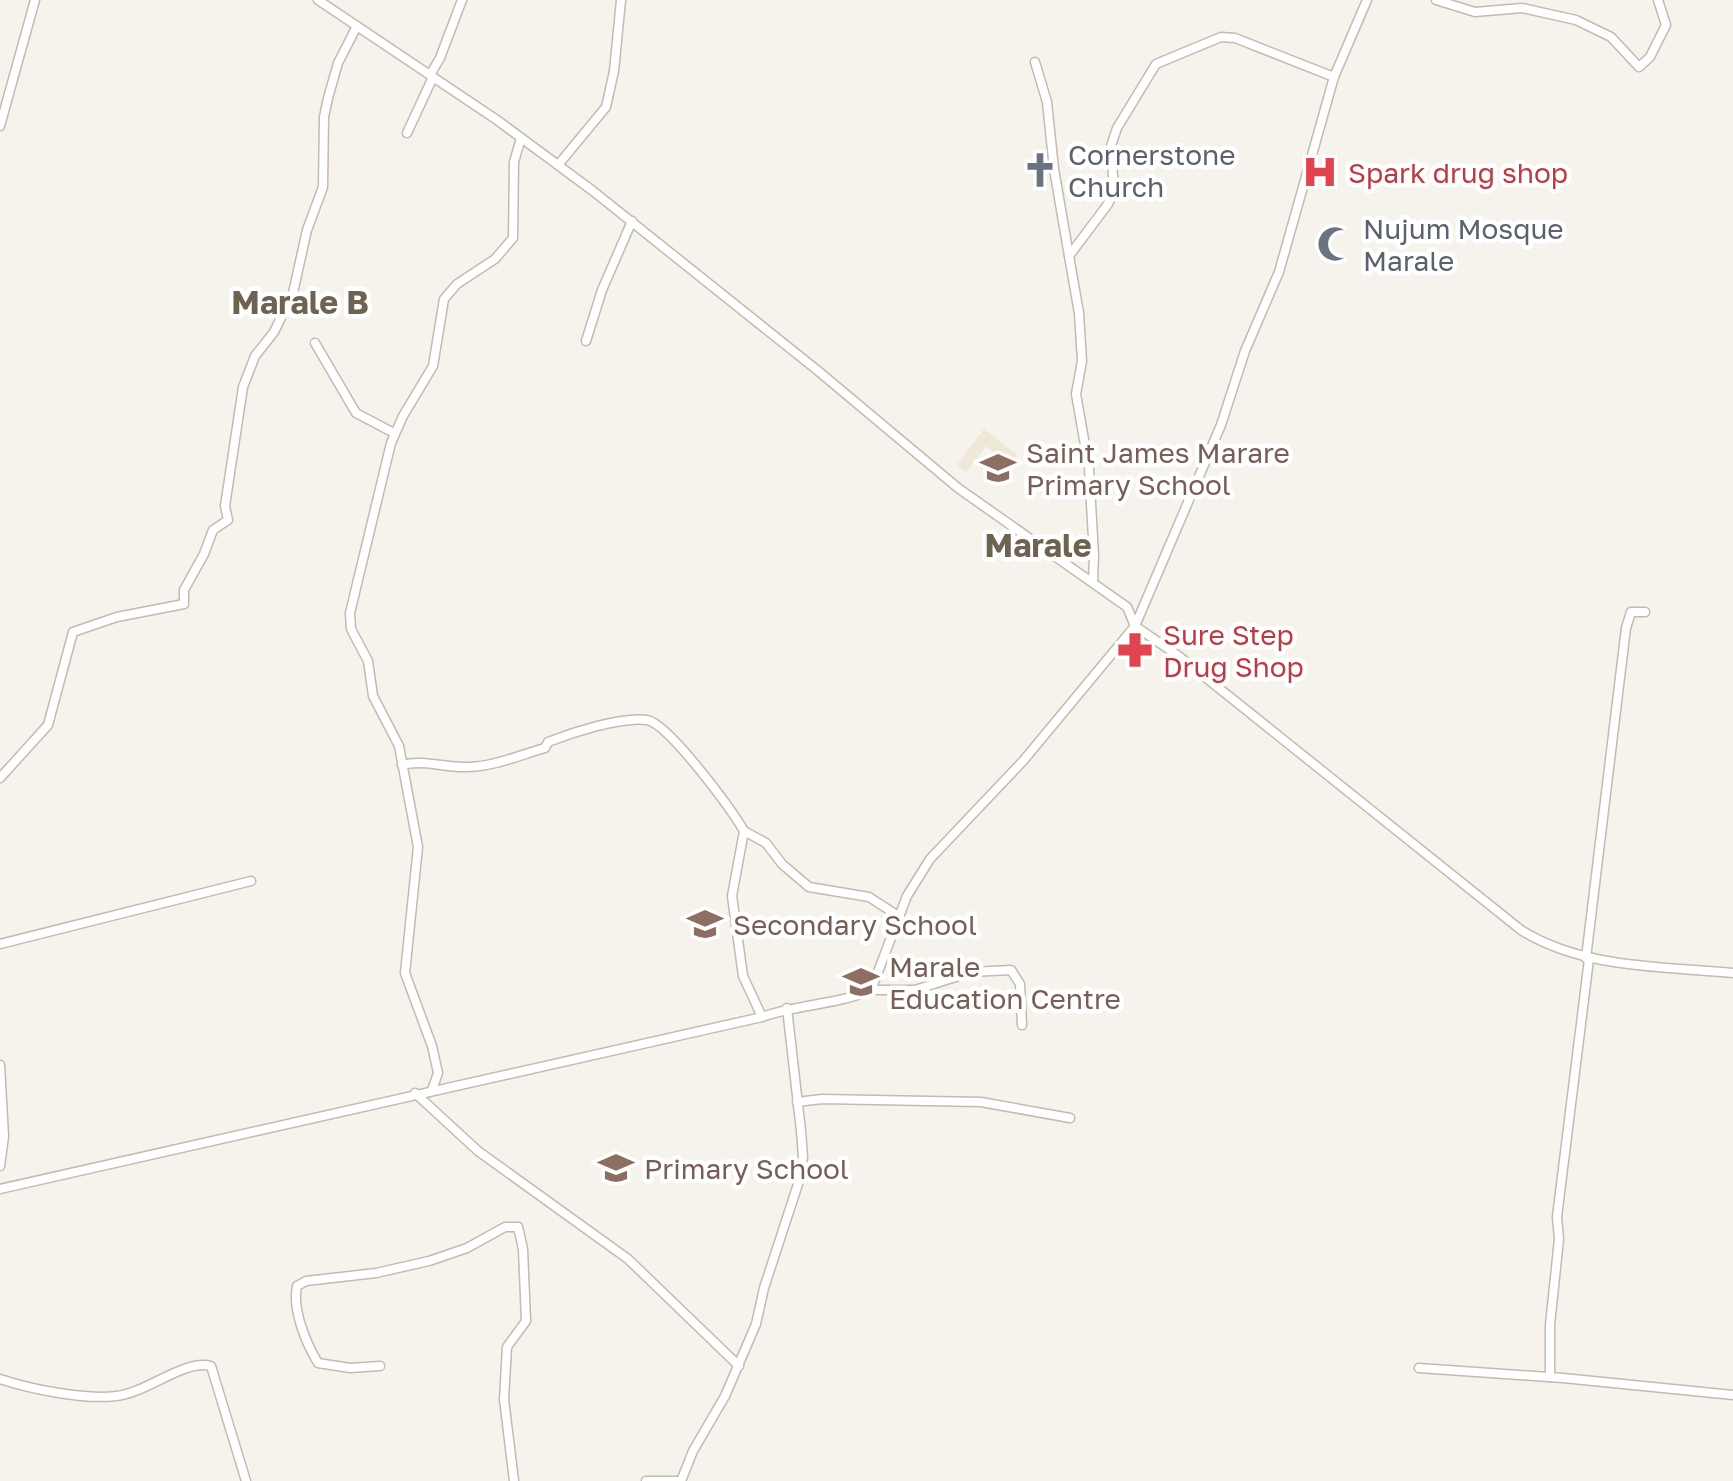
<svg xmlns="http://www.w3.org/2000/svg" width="1733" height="1481" font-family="'Golos Text',sans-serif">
<rect width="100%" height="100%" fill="#f6f3ec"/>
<!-- education -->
<polygon fill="#efe8d6" points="984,429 1017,455 1010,464 986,446 966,472 957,465"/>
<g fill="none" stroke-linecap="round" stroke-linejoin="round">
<defs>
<g id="minor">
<path d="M318 0 497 120 593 191 817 370 958 488 1127 607 1135 626 1180 657 1521 930C1584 969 1661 966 1733 973"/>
<polyline points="1436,0 1475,12 1522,8 1576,20 1611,37 1639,67 1650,57 1666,25 1658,0"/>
<polyline points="1035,62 1047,102 1054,169 1069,256"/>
<polyline points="430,75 440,58 462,0"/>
<polyline points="0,126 35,0"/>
<polyline points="407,133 433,77"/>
<polyline points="558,165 606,107 614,71 621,0"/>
<polyline points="586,341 602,290 632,221"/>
<polyline points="315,343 356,413 394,433"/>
<polyline points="1093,581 1094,556 1089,468 1076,394 1082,361 1079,313 1069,256 1108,204 1114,190 1111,146 1117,128 1156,64 1221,37 1235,38 1334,77"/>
<path d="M402 765C424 759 445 768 466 767 493 767 520 755 545 748L548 742C571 733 622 716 647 720 669 724 731 809 744 831L732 896 743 976 762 1017"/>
<polyline points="0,778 48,725 73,632 117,617 184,604 184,590 204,554 213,530 228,520 225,506 243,387 255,356 274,332 293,293 307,230 323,187 324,117 328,98 338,63 357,26"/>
<polyline points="744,831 766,843 782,864 809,887 869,897 900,917"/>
<polyline points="0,944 251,881"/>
<polyline points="1586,958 1626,628 1631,612 1645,612"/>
<polyline points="871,990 915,990 971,972 1011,970 1020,984 1022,1025"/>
<polyline points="0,1065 4,1136 0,1166"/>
<polyline points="432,1090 438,1073 432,1046 405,973 418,847 399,746 373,696 368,661 351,629 350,613 391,443 403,416 433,366 444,299 457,284 495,259 513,238 514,162 521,138"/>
<polyline points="415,1093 478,1151 628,1259 739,1366"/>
<polyline points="797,1102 822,1099 981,1102 1070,1118"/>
<path d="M0 1189 762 1017C798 1004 837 1005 871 990L907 896 930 859 1023 761 1135 626 1221 425 1245 351 1279 272 1334 77 1367 0"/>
<path d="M380 1366 350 1368 318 1363C306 1343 292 1310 297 1286L306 1281 376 1273 429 1261 467 1248 505 1227H518L523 1249 526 1321 507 1347 504 1399 514 1481"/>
<polyline points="1419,1368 1563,1378 1733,1395"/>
<polyline points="1550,1377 1550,1325 1559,1239 1557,1217 1589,959"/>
<path d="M0 1379C30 1389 84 1400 116 1396 147 1393 184 1359 211 1366L246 1481"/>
<polyline points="646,1481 681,1481"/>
<polyline points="681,1481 693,1451 725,1396 756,1324 764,1288 799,1181 803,1157 801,1131 787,1008"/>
</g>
</defs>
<!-- minor casing -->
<use href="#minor" stroke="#c2bbae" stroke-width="11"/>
<!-- minor -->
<use href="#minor" stroke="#fff" stroke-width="8"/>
</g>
<!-- icons -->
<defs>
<symbol id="church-bare" viewBox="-9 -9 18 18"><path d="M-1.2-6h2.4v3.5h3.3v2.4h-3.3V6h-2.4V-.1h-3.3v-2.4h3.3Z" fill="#6b7280" stroke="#fff" stroke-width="2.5" paint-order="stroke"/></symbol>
<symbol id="hospital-bare" viewBox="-9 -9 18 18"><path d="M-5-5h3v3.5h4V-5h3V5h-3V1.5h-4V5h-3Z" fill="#e0444e" stroke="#fff" stroke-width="2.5" paint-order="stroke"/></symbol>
<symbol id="mosque-bare" viewBox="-9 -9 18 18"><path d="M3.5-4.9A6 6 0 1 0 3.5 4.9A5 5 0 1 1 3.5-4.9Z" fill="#6b7280" stroke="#fff" stroke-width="2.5" paint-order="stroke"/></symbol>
<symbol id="school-bare" viewBox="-9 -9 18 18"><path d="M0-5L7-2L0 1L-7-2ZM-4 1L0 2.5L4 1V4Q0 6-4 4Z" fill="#8d6e63" stroke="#fff" stroke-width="2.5" paint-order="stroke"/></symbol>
<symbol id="pharmacy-bare" viewBox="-9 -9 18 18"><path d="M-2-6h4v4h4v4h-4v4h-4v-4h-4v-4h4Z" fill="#e0444e" stroke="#fff" stroke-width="2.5" paint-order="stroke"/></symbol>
</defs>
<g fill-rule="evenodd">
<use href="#church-bare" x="1015" y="145" width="50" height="50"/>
<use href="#hospital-bare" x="1295" y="147" width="50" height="50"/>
<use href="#mosque-bare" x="1310" y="219" width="50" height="50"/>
<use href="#school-bare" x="973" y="443" width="50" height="50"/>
<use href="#pharmacy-bare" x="1110" y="625" width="50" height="50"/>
<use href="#school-bare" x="680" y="899" width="50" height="50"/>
<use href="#school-bare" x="836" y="957" width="50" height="50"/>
<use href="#school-bare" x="591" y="1143" width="50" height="50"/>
</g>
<g text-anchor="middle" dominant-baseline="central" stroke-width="9" stroke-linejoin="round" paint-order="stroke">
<!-- worship labels -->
<g font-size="28" fill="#5b616d" stroke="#fff" text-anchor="start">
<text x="1068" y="154">Cornerstone<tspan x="1068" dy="32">Church</tspan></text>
<text x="1363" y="228">Nujum Mosque<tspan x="1363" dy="32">Marale</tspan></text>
</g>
<!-- health labels -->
<g font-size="28" fill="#be3a42" stroke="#fff" text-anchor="start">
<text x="1348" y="172">Spark drug shop</text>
<text x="1163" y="634">Sure Step<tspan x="1163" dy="32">Drug Shop</tspan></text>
</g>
<!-- education labels -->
<g font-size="28" fill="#785e54" stroke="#fff" text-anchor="start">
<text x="1026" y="452">Saint James Marare<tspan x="1026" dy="32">Primary School</tspan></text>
<text x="733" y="924">Secondary School</text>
<text x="889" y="966">Marale<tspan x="889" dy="32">Education Centre</tspan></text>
<text x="644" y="1168">Primary School</text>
</g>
<!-- quarter labels -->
<g font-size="32" font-weight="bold" fill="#6e6250" stroke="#fff">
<text x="300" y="302">Marale B</text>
<text x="1038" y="545">Marale</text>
</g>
</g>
</svg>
